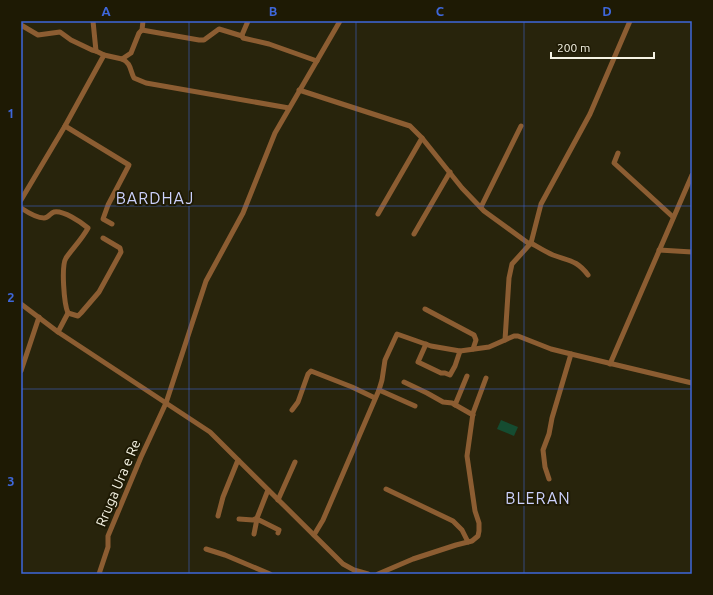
<svg xmlns="http://www.w3.org/2000/svg" width="713" height="595" font-family="Ubuntu,sans-serif">
<rect width="100%" height="100%" fill="#28240c"/>
<!-- green -->
<polygon fill="#154c31" points="501,420 518,427 514,436 497,429"/>
<g fill="none" stroke-linecap="round" stroke-linejoin="round">
<!-- minor -->
<g stroke="#8c5d32" stroke-width="5">
<polyline points="248,21 242,35 243,38 269,44 317,61"/>
<polyline points="21,25 38,35 60,32 71,40 92,50 96,51"/>
<polyline points="142,30 199,40 204,40 219,29 242,36"/>
<polyline points="104,55 122,59 131,53 139,33 142,30 143,21"/>
<path d="M122 59C131 63 130 70 134 78L146 83 289 108"/>
<path d="M299 90 410 126 422 138 462 188 484 211 528 243H531C538 247 546 252 553 255 569 261 577 260 588 275"/>
<polyline points="65,126 129,165 108,205 103,219 112,224"/>
<polyline points="618,153 614,163 673,217"/>
<polyline points="21,200 65,126 104,55 96,51 93,21"/>
<polyline points="481,207 521,126"/>
<path d="M21 208C27 212 37 218 44 218 49 218 50 213 54 212 63 210 81 222 88 228 82 239 73 248 66 258 61 266 64 304 68 313L58 332"/>
<polyline points="378,214 422,138"/>
<polyline points="414,234 450,172"/>
<polyline points="659,250 692,252"/>
<polyline points="21,304 58,332 210,432 343,564 354,570 368,574"/>
<polyline points="425,309 474,335 476,340 473,349"/>
<polyline points="68,313 78,316 81,313 99,292 121,252 120,248 103,238"/>
<polyline points="505,340 509,278 512,264 531,243 541,204 590,114 630,21"/>
<polyline points="426,344 418,362 441,373 445,373 450,375 455,366 460,351"/>
<polyline points="610,364 692,175"/>
<polyline points="21,371 39,317"/>
<polyline points="404,382 427,393 443,402 452,403 473,415"/>
<polyline points="379,390 415,406"/>
<polyline points="455,405 467,376"/>
<polyline points="292,410 298,402 308,374 311,371 352,387 375,398"/>
<polyline points="549,479 545,467 543,450 549,434 552,418 571,354"/>
<polyline points="386,489 453,521 462,530 468,542"/>
<polyline points="278,500 295,462"/>
<polyline points="218,516 223,497 238,460"/>
<polyline points="239,519 253,520 257,518 268,490"/>
<polyline points="254,534 257,519 279,530 278,533"/>
<polyline points="314,535 323,520 379,390 382,380 385,360 397,334 431,346 460,351 489,347 514,336 518,336 551,349 571,354 692,383"/>
<polyline points="206,549 225,555 270,574"/>
<polyline points="99,574 108,547 108,536 141,457 166,403 206,281 243,213 275,133 340,21"/>
<polyline points="378,574 413,559 456,545 472,541 478,536 479,531 479,523 475,511 467,456 473,413 486,378"/>
</g>
</g>
<!-- grid -->
<path fill="none" stroke="#3e67da" stroke-width="1" stroke-opacity="0.55" d="M189 21V574M356 21V574M524 21V574M21 206H692M21 389H692"/>
<g text-anchor="middle" dominant-baseline="central" stroke-width="4" stroke-linejoin="round" paint-order="stroke">
<!-- street labels -->
<g font-size="14" fill="#f6f4e5" stroke="#1e1a04">
<text transform="translate(118 483) rotate(-67)">Rruga Ura e Re</text>
</g>
<!-- quarter labels -->
<g font-size="16" letter-spacing="1" fill="#ccd1fc" stroke="#1e1a04">
<text x="155" y="198">BARDHAJ</text>
<text x="538" y="498">BLERAN</text>
</g>
</g>
<!-- border -->
<rect width="713" height="595" fill="none" stroke="#1e1a04" stroke-width="44"/>
<!-- scale -->
<path d="M551 52v6h103v-6" fill="none" stroke="#f6f4e5" stroke-width="2"/>
<text x="557" y="52" font-size="12" fill="#f6f4e5" stroke="#1e1a04" stroke-width="3" paint-order="stroke">200 m</text>
<rect x="22" y="22" width="669" height="551" fill="none" stroke="#3e67da" stroke-width="1.5"/>
<g font-size="13" text-anchor="middle" font-weight="bold" fill="#3e67da">
<text x="106" y="16">A</text>
<text x="273" y="16">B</text>
<text x="440" y="16">C</text>
<text x="607" y="16">D</text>
<text x="11" y="118">1</text>
<text x="11" y="302">2</text>
<text x="11" y="486">3</text>
</g>
</svg>
